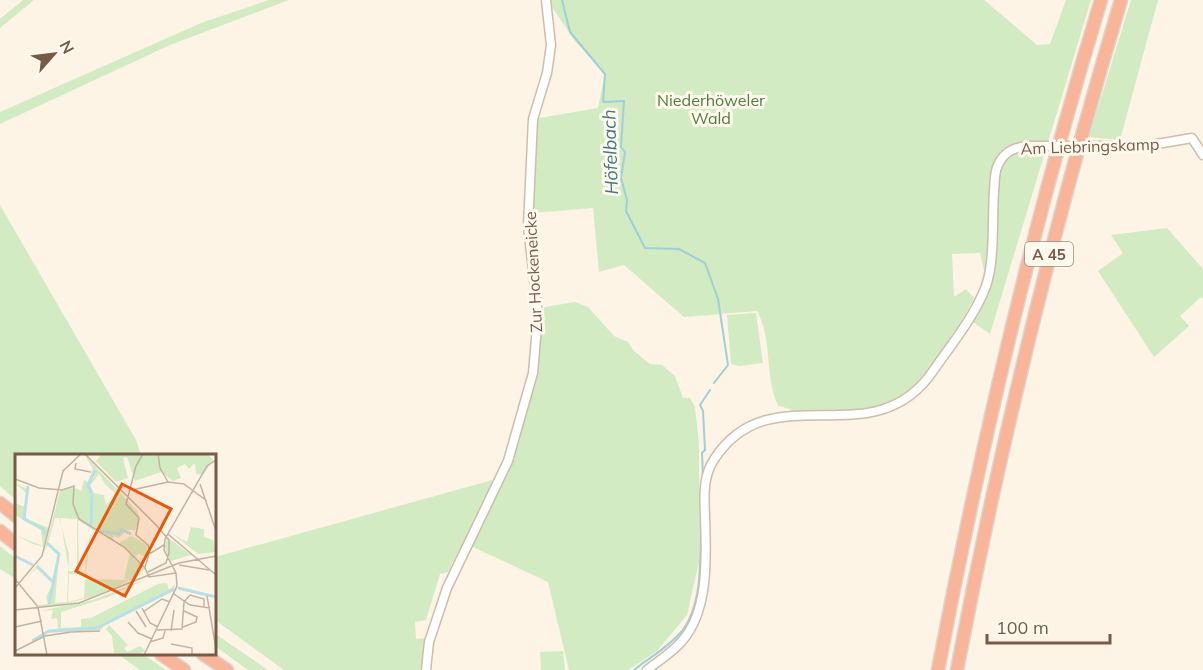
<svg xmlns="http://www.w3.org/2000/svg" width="1203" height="670" font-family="Mulish,sans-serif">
<rect width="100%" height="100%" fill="#fdf4e5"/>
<!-- green -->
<g fill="#d2ebc3">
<polygon points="23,0 34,0 0,28 0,19"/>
<polygon points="269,0 289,0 170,45 0,124 0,112 201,23"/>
<path d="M547 0H984L1037 45 1050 44 1066 0H1091L990 334 970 320 988 287 980 253 952 254 954 297 966 289 974 298C961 323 930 378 909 394 892 408 821 417 800 413 793 411 786 407 778 406 764 375 773 340 757 311L684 317 624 265 599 272 593 208 532 213 533 119 598 108 605 74 575 41Z"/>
<polygon points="1131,0 1158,0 1120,140 1089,137"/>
<polygon points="0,205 136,440 141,455 16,456 16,500 0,486"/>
<polygon points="1167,228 1203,269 1203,299 1201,297 1180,316 1189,326 1154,357 1098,271 1123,253 1111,235"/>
<path d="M575 302 588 307 614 336 628 342 634 351 650 364 662 365 675 376 683 398H690L695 407 699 443V562L687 615 657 651 628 670H569L548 582 471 546C513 466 538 403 542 311L545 307Z"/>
<polygon points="756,313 763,363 739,366 731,364 727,315"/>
<polygon points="496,479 448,572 440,574 426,620 415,622 416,639 426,638 420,670 284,670 215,620 215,557"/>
<polygon points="0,546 16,559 16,579 0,569"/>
<polygon points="214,633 268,670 248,670 215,646"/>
<polygon points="563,651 565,670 541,670 540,652"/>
<polygon points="118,654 143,654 166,670 140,670"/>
</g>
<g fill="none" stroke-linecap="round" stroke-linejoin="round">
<!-- stream -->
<g stroke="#9fcfda" stroke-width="2">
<polyline points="562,0 570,32 605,74 603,102 624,101 621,147 625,152 621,178 627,200 626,211 645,248 679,249 705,263 718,299 728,365 714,383"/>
<polyline points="703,478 702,453 705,450 703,411 700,405 710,390"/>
<path d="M634 670C650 657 669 647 682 631 706 600 699 545 701 507"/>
</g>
<defs>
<g id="minor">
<polyline points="1110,146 1151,145 1192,138 1203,155"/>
<polyline points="426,670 429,642 447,588 508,461 533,373 538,315 528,226 533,119 547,73 551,45 546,0"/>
<path d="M647 670C658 661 672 653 682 641 710 609 706 554 705 515 704 495 703 475 715 458 772 372 873 459 933 371 951 345 975 316 986 286 995 261 992 219 994 191 995 183 994 172 998 165 1004 152 1013 148 1026 146"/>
</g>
<g id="highway">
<polyline points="0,503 16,516"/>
<polyline points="0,531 16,544"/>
<polyline points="161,654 184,670"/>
<polyline points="203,654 227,670"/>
<path d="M938 670C981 444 1034 220 1101 0"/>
<path d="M957 670C1000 444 1055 221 1121 0"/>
</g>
</defs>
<!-- minor casing -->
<use href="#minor" stroke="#cfbcab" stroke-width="11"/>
<!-- highway casing -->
<use href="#highway" stroke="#dcd4d0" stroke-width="15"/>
<!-- minor -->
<use href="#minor" stroke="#fff" stroke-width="8"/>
<!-- highway -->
<use href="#highway" stroke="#f9b59a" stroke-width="12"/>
<defs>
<polyline id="minor-bridge" points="1026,146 1110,146"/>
</defs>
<!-- minor-bridge casing -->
<use href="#minor-bridge" stroke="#cfbcab" stroke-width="11" stroke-linecap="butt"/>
<!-- minor-bridge -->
<use href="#minor-bridge" stroke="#fff" stroke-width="8"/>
</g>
<g text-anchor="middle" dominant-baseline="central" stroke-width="6" stroke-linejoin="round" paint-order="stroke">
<!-- shield labels -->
<rect fill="#fff8ec" stroke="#a08a7a" stroke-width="1.5" x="1025" y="242" width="48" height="24" rx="4.5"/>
<g font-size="15" font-weight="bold" fill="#775b49">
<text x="1049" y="254">A 45</text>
</g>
<!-- park labels -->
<g font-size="16" fill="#517d41" stroke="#fff8ec">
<text x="711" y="100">Niederhöweler<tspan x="711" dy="18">Wald</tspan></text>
</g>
<!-- street labels -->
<g font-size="16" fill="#775b49" stroke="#fff8ec">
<text transform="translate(1090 146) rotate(-2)">Am Liebringskamp</text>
<text transform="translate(533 272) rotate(-93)">Zur Hockeneicke</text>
</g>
<!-- water labels -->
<g font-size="18" font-style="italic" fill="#3f7784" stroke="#fff8ec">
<text transform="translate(610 152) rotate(-92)">Höfelbach</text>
</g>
</g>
<!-- overview -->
<g transform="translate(15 454)">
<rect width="201" height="201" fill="#fdf4e5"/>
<path d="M69 0 123 58 125 66 120 76H112L104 84 99 82 97 86 90 83V76H78L63 66 64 120H54L53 148 69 144 71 103 76 77 70 125 115 126 109 125 115 99 104 89 116 82 132 91V104L124 100 118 104 130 115 125 120 131 118 98 135 74 144 49 150 24 153 7 129 25 108 22 113 40 128 43 101 33 91 29 98 45 37 57 33 66 37 69 26 74 29 78 15ZM84 20 90 30 104 43 91 50 89 41 79 39 75 32ZM40 64H44L54 100 52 148 40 149 44 100 33 89ZM45 64 62 65V117H54ZM21 114 38 129 31 143 33 150 23 151 7 129ZM74 0 81 7 87 0H193L198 6 188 21 181 20 180 9 174 15 170 10 162 14 166 24 158 27 146 18 120 27 112 3 108 4 113 24 101 28ZM0 29 12 35 14 32 10 64 34 74 29 93 18 90 0 81 28 92 26 76 0 61V49L10 53 12 40ZM176 73 189 75V83L198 86 201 98 183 100 155 78 172 88ZM152 83 176 101 156 107 150 95ZM133 124 94 143 46 158V174L66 173V165L76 164 143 130 152 129 154 136 160 130 159 137 91 169 86 176 31 179 43 174 42 164 36 165 38 156 25 157 78 146ZM94 171 113 191 109 194 112 198 125 192 130 197 122 201 99 199 97 182 91 175Z" fill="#d2ebc3" fill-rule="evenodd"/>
<path fill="none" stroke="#b9dfe7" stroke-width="3" d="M13 32 9 65 28 75 30 81M77 40 73 31 80 16M76 71 77 41M85 77 104 80 107 76 116 80M32 89 44 100 34 150M0 102 18 111M22 112 38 128M163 134 201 143M17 187 34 177 82 174 159 135"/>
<path fill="none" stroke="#c3b2a2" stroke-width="1.5" d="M70 0 143 73M128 0 121 12 111 50 124 64 121 81 133 91 135 99M143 0 145 14 153 28M61 9 60 15 76 18M0 25 24 34 47 36 59 32 58 50 64 65 109 93 130 114 134 123 161 119M185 30 201 77M117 36 153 28 169 30 192 47M153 80 201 121M164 111 194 116M130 113 134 100 149 91M133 118 151 109 154 99V86L141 71M0 125 23 153 32 201M0 134 27 102 48 17 66 0M159 140 175 151 195 154M192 142 201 195M169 148 175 141 189 145V153M127 154 135 169 143 173M0 156 64 149 164 109 201 102M121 157 131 173M128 158 147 145 155 148M113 168 123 179 137 185M0 173 27 167M168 173 181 168 182 163 169 157M142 176 167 175 169 148M156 177 159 156M56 178 85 177M135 188 148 184 150 177M156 190 177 194V201M0 197 30 182 56 178M129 201 162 132 161 119 149 96 150 85 192 12 201 6"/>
<path fill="#e8590c" fill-opacity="0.15" stroke="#e8590c" stroke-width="3" d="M107 30 156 55 110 142 61 117Z"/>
<rect width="201" height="201" fill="none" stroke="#775b49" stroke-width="3"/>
</g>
<!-- north arrow -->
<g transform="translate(54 54) rotate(62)" stroke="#fff8ec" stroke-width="4.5" paint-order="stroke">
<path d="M0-4.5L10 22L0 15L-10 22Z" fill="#775b49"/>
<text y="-9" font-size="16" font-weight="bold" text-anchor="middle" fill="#775b49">N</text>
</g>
<!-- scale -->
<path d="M987 634v9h123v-9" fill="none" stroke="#775b49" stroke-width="3"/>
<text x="996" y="634" font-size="18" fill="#775b49" stroke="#fff8ec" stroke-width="4.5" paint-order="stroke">100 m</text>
</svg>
